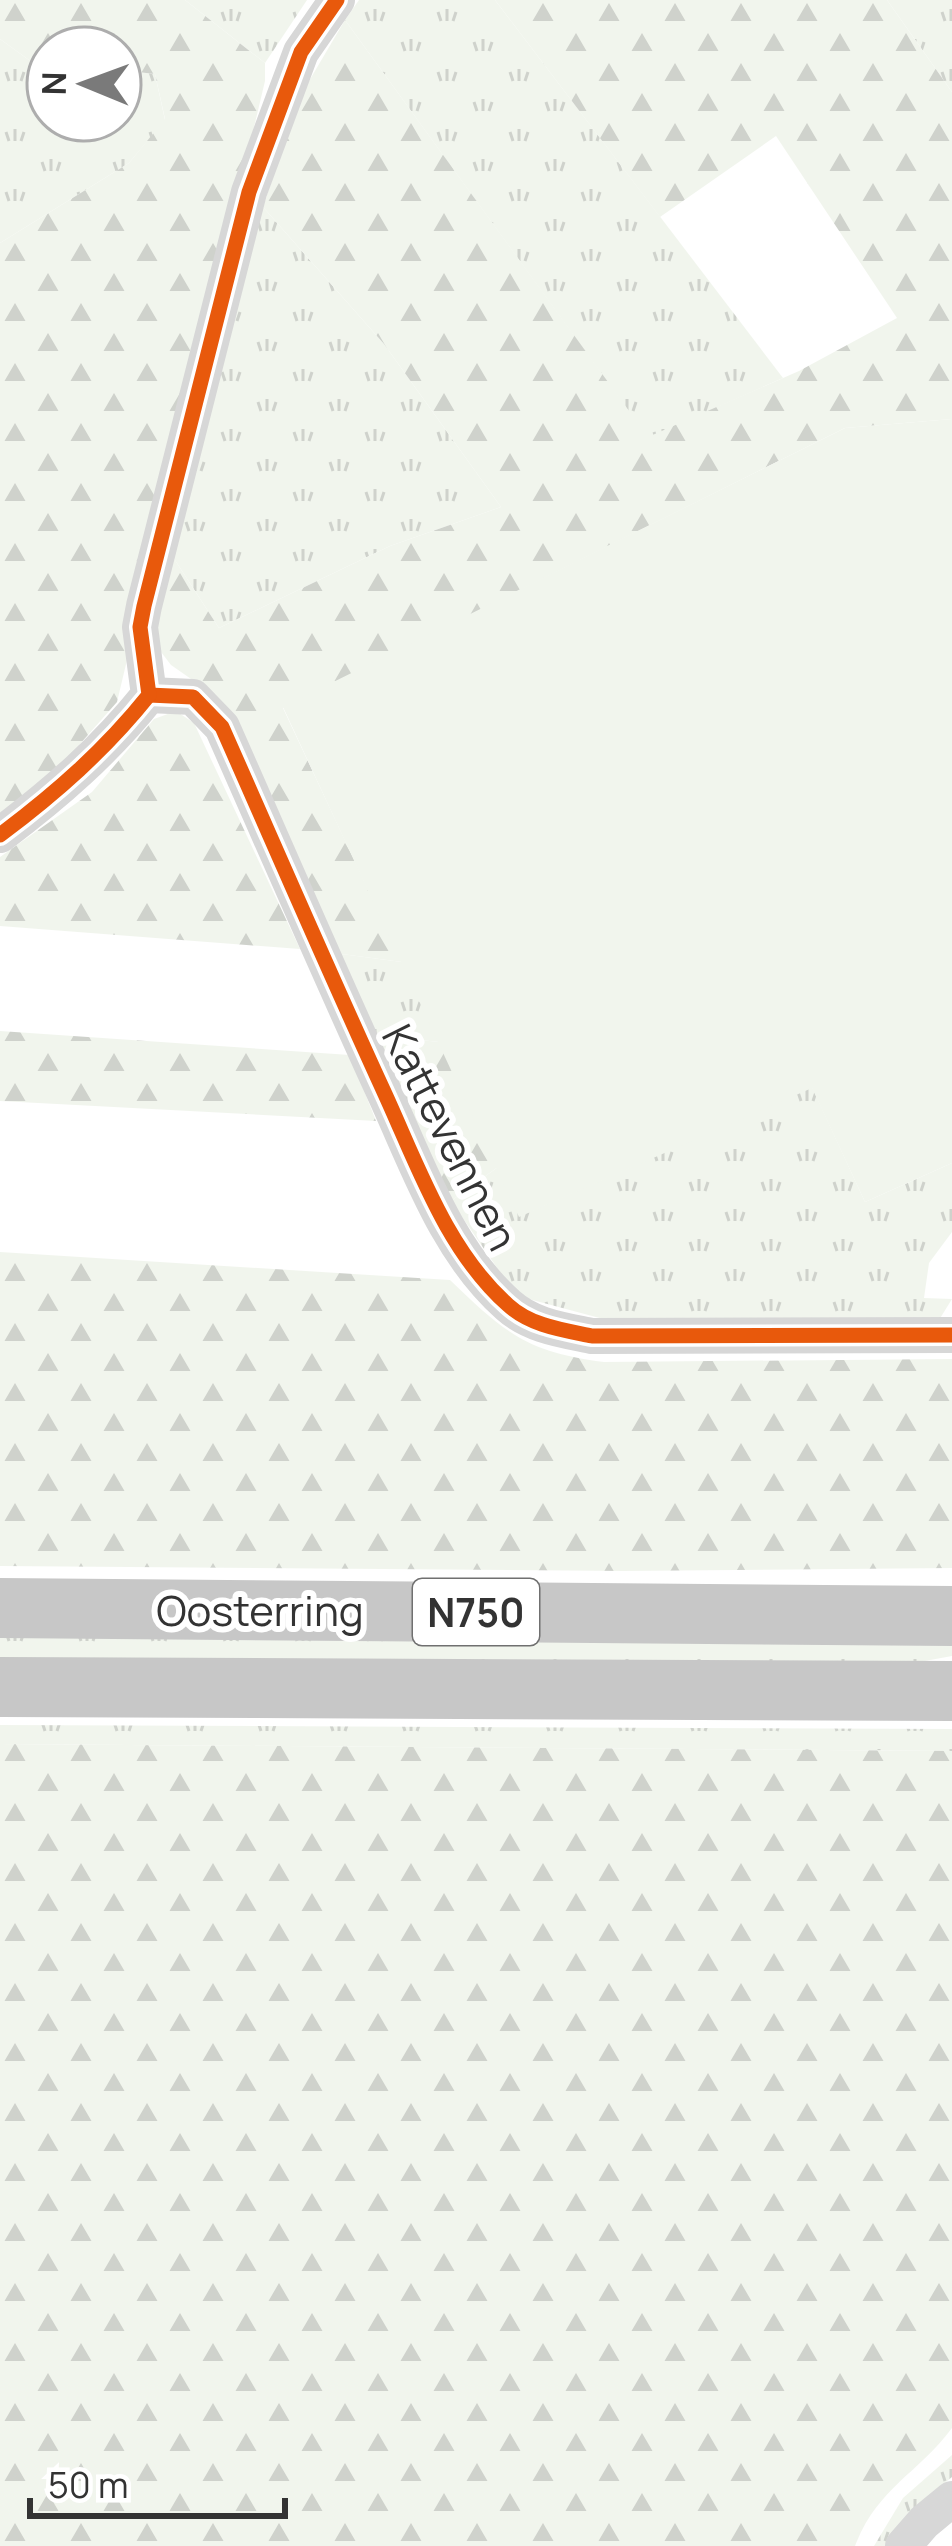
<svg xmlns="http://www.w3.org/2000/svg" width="952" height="2546" font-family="Manrope,sans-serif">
<defs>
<pattern id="grass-tufts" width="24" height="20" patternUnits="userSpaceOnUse" patternTransform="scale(3)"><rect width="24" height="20" fill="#f1f5ed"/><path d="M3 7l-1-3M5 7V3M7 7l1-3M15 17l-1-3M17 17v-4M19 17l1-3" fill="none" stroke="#cfd2cc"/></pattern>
<pattern id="forest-firs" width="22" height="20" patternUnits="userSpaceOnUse" patternTransform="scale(3)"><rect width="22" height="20" fill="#f1f5ed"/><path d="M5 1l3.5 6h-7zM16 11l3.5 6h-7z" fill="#cfd2cc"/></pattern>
</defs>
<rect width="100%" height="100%" fill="#fff"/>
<!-- grass -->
<g fill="url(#grass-tufts)">
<polygon points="185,0 307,0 265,63"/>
<polygon points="359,0 495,0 783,378 648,438 345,20"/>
<polygon points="887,0 952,0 952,92"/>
<polygon points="0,39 29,60 48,63 48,120 120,120 120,70 155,74 165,120 129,163 0,243"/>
<polygon points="263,207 384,344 501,507 390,546 219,628 171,554"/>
<polygon points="334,953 402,962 440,1042 378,1036"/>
<polygon points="812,1087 865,1202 952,1163 952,1232 929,1263 924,1298 952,1299 939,1320 607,1320 525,1298 502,1275 451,1201 498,1167 520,1216"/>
<polygon points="0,1635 952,1636 952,1656 892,1667 0,1663"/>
<polygon points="0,1725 952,1729 952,1751 0,1744"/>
<polygon points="952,2455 952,2477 919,2504 888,2546 874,2546 903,2498"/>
</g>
<!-- forest -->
<g fill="url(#forest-firs)">
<polygon points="0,0 185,0 265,63 265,81 117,702 50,778 0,813 0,243 129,163 165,119 155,74 120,70 120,48 48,48 48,63 29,60 0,39"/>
<polygon points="495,0 887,0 952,92 952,419 845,428 283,708 402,962 334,953 217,697 171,665 158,648 154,625 171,554 219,628 390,546 501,507 384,344 263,207 299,98 345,20 648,437 799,371 897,318 776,136 660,217"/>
<polygon points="176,711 194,723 300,949 0,926 0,857 92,792 154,719"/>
<polygon points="0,1031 350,1055 376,1121 0,1101"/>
<polygon points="378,1036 440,1042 498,1167 451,1201"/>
<path d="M0 1252 450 1280C505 1333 527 1352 604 1362L952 1359V1568L623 1571 0 1566Z"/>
<path d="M0 1744 952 1751V2428C918 2474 877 2488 855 2546H0Z"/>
</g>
<!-- garden -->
<polygon fill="#f1f5ed" points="952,419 952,1163 865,1202 812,1088 519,1217 283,707 845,428"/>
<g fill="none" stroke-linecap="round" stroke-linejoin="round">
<!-- minor -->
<g stroke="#d7d7d7" stroke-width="36">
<path d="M149 695 193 697 222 727C276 849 329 972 385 1094 418 1166 447 1251 508 1305 531 1326 563 1330 592 1336L952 1335"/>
<path d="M0 835C56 793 105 750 149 695L140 627 144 606 249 192 301 52 337 0"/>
<polyline points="903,2546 924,2522 952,2499"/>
</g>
<!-- trunk -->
<g stroke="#c7c7c7" stroke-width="60">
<polyline points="0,1608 952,1616"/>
<polyline points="0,1687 952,1691"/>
</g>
<defs>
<g id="cycleway">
<path d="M149 695 193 697 222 727C276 849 329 972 385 1094 418 1166 447 1251 508 1305 531 1326 563 1330 592 1336L952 1335"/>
<path d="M0 835C56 793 105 750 149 695L140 627 144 606 249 192 301 52 337 0"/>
</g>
</defs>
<!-- cycleway casing -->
<use href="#cycleway" stroke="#fff" stroke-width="22"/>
<!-- cycleway -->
<use href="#cycleway" stroke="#e8590c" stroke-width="15"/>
</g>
<g text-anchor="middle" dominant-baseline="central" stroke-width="12" stroke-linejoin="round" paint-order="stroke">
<!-- shield labels -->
<rect fill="#fff" stroke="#707070" stroke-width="3" x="413" y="1579" width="126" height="66" rx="9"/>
<g font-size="39" font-weight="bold" fill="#333">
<text x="476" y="1612">N750</text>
</g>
<!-- street labels -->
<g font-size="42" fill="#333" stroke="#fff">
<text transform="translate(451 1137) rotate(63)">Kattevennen</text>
<text x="260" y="1610">Oosterring</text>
</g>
</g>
<!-- north arrow -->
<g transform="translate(84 84) rotate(271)"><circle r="57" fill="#ffffff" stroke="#adadad" stroke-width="3"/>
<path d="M0-9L21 45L0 30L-21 45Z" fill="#7a7a7a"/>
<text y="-18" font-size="33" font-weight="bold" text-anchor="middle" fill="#333333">N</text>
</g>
<!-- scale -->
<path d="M30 2498v18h255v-18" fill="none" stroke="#333333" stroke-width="6"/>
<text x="48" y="2498" font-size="36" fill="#333333" stroke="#ffffff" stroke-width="9" paint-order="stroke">50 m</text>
</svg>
